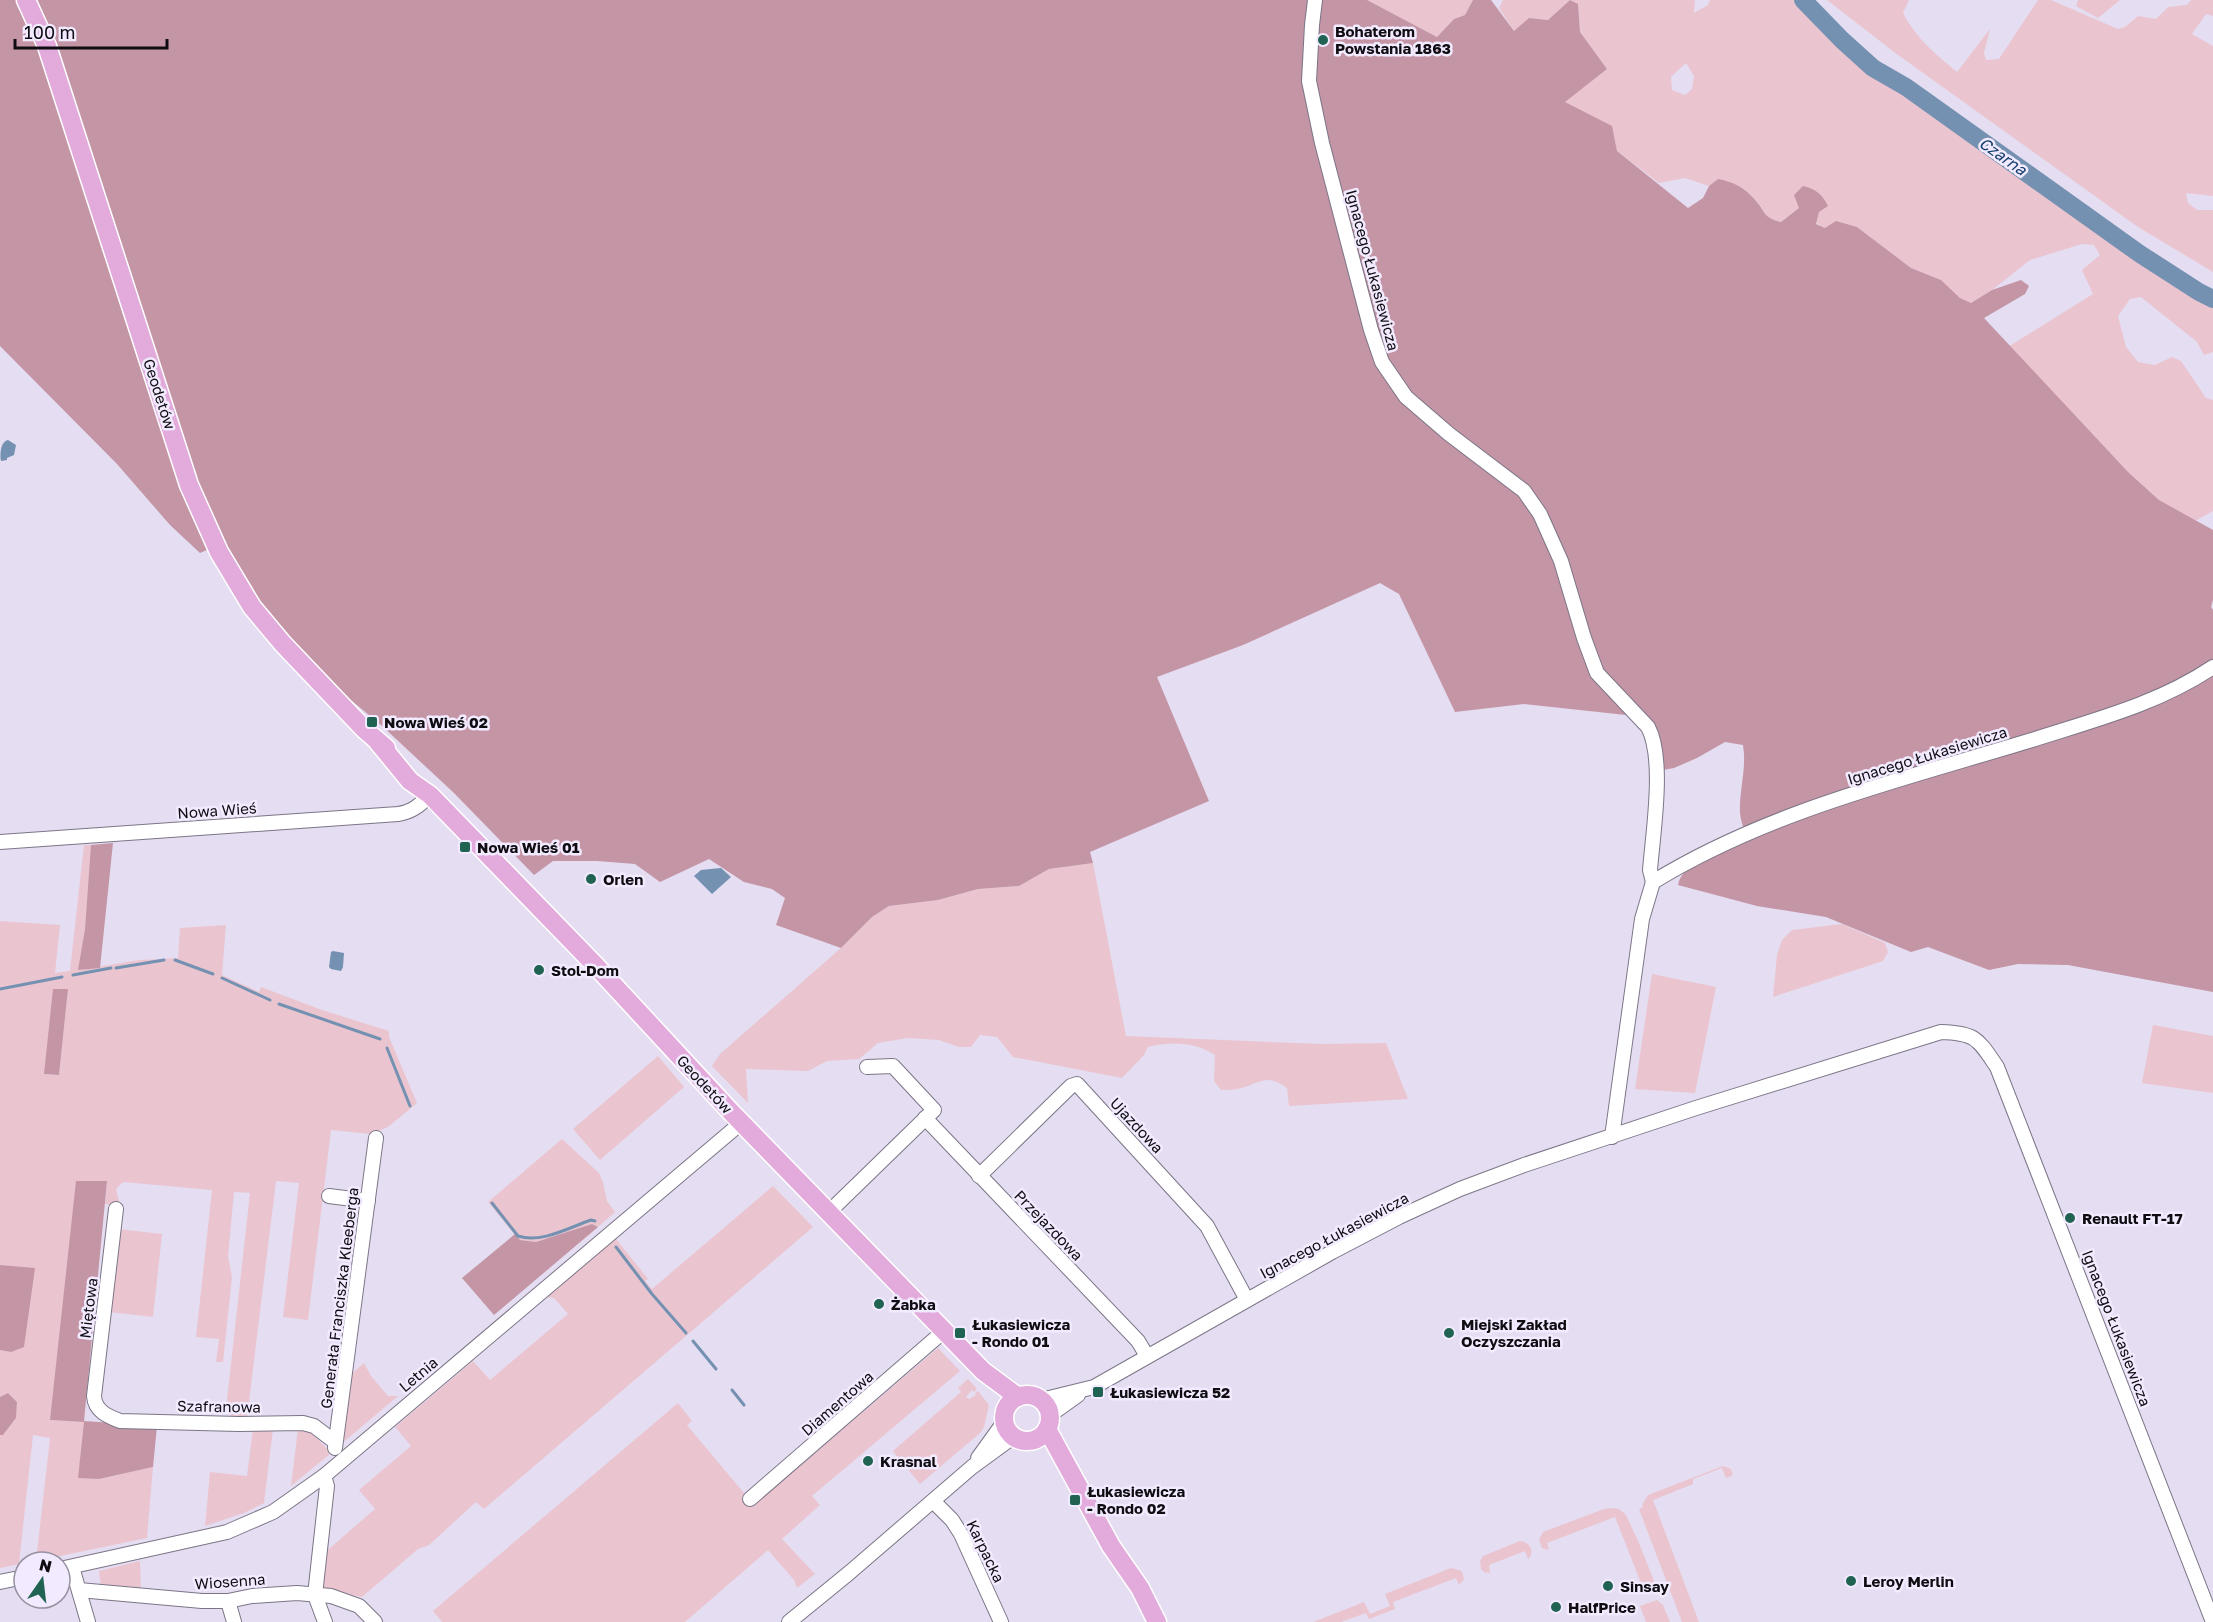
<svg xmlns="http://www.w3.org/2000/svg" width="2213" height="1622" font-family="'Golos Text',sans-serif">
<rect width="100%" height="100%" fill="#e5ddf1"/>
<!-- green -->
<g fill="#eac5d0" fill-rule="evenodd">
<polygon points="1367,0 1473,0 1465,15 1454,19 1437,37"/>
<path d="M1503 0H1695L1694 13 1708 5 1710 0H1795L1872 72 1906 90 2130 251 2190 292 2213 304V352L2204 355 2197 342 2141 297 2130 299 2118 316 2126 347 2138 362 2155 365 2172 357 2181 361 2206 398 2213 400V511L2195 521 2159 500 2128 472 2008 347 2093 294 2082 270 2100 255 2094 245 2082 244 2030 260 1992 290 1971 303 1960 298 1941 280 1911 268 1857 227 1825 228 1816 223 1819 212 1799 208 1781 222C1761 218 1768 212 1756 201 1747 192 1730 186 1718 179L1709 186 1685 178 1659 183 1617 151 1611 126 1564 102 1607 69 1580 32 1578 4 1570 0 1548 20 1529 18 1514 31 1499 8ZM1686 63 1694 76 1692 89 1685 95 1672 90 1671 77Z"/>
<path d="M1827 0H1909L1903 13C1916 38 1935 54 1957 72L1990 29 1984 53 1986 60 1999 59 2038 0H2051L2118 29 2125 27 2138 16 2156 19 2168 7 2187 5 2191 0H2213V16L2206 14 2192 34 2213 46V196L2186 193 2188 203 2197 210H2213V272L2138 227 1894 52Z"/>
<polygon points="2078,0 2120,0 2098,18 2076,6"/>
<path d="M84 845H91V855L85 929 79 970 140 960 178 958 180 928 226 925 222 975 259 992 261 987 322 1010 389 1031V1037L417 1103 388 1127 371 1134 331 1130 308 1320 283 1317 299 1183 276 1181 247 1418 231 1417 226 1409 250 1193 234 1192 228 1256 232 1277 223 1362H216L219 1339 196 1337 212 1190 123 1182 116 1189 120 1205 105 1204 107 1181 50 1420 84 1422 99 1479 153 1467 147 1538 36 1561 50 1438 33 1435 19 1564 0 1568V1435H3L16 1418 17 1402 8 1393 0 1397V1350L11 1352 34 1269 0 1265V921L60 925 55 973 70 971ZM68 989 59 1075 44 1074Z"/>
<path d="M1093 863 1126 1036 1322 1044 1386 1043 1408 1099 1289 1106 1287 1088C1267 1073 1261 1083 1241 1088 1235 1090 1227 1090 1221 1090L1214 1081 1215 1055C1196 1042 1170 1041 1148 1047L1144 1055 1122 1078 1013 1057 997 1037 980 1035 971 1047H959L939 1040 908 1038 878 1043 859 1059 827 1061 808 1071 746 1069 748 1103 712 1066 720 1054 841 948 872 917 889 906 938 900 978 889 1019 886 1049 869Z"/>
<polygon points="1842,924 1885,943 1888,952 1883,961 1773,997 1777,955 1782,940 1792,930"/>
<polygon points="1652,974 1716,987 1695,1093 1635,1089"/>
<polygon points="2153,1025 2213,1036 2213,1093 2142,1083"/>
<polygon points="658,1056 684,1087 600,1160 573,1129"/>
<polygon points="562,1139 599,1173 603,1182 607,1201 615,1212 598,1227 592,1224 536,1242 519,1240 488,1202"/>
<polygon points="773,1186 813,1227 484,1509 476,1502 429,1545 418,1549 362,1597 323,1589 321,1581 323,1554 375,1509 359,1490 411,1446 395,1427 473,1361 490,1380 568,1314 554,1298 547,1297 616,1239 648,1279 645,1281 652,1289"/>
<polygon points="118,1229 162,1234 153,1317 109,1312"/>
<polygon points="938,1348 960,1371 812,1496 820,1505 782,1539 815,1574 797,1588 794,1580 768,1550 685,1622 442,1622 433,1611 678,1403 692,1421 687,1425 754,1505"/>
<polygon points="364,1363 371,1376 388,1396 398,1396 340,1445 350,1375"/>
<polygon points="968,1379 977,1389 974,1392 972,1390 966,1397 969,1399 976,1395 975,1393 978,1391 989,1405 984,1427 980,1433 920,1484 893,1451 961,1392 958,1388"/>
<polygon points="307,1428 331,1453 291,1486 298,1429"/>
<polygon points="253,1429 273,1429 264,1503 244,1513 205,1526 210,1472 247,1476"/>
<polygon points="1723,1466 1731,1469 1733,1475 1726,1478 1722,1468 1693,1479 1693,1484 1653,1500 1699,1622 1682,1622 1639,1509 1642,1508 1643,1503 1648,1495"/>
<polygon points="1612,1508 1619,1509 1626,1515 1639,1543 1654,1581 1651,1590 1645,1593 1615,1517 1547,1543 1549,1550 1542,1548 1539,1539 1543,1532 1604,1509"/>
<path d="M1520 1541C1529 1542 1534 1549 1530 1557L1528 1559 1525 1551 1489 1565 1490 1573 1484 1572 1481 1569 1480 1561 1483 1556Z"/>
<polygon points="140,1561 141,1590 101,1587 99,1571"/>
<polygon points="1451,1568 1462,1571 1464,1579 1459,1585 1456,1578 1393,1602 1395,1609 1369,1619 1366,1613 1341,1622 1313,1622 1364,1602 1370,1614 1390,1606 1385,1594"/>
<polygon points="1657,1600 1663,1605 1670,1622 1646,1622 1640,1606"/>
</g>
<!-- forest -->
<g fill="#c495a5">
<path d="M0 0H1367L1437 37 1454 19 1465 15 1473 0H1491L1514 31 1529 18 1548 20 1570 0 1578 4 1580 32 1607 69 1565 102 1612 126 1617 151 1688 208 1703 198 1709 186 1718 179C1734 182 1745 188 1756 201 1766 212 1763 218 1781 222L1799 208 1794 195 1803 186C1816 189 1822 194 1828 206L1819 212 1816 224 1825 228 1836 221 1857 227 1911 268 1941 280 1960 298 1971 303 1992 290 2021 280 2029 286 2025 294 1984 318 2128 472 2159 500 2213 530V600L2211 607 2213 610V992L2068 965 2018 964 1989 970 1928 947 1911 952 1826 917 1757 906 1678 885C1682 861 1726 850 1747 841 1745 832 1741 822 1740 813 1739 790 1747 768 1743 745L1725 742 1697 758 1674 768 1652 772 1646 732 1626 715 1524 704 1455 712 1399 594 1380 583 1243 645 1157 677 1209 801 1090 852 1093 863 1049 869 1019 886 978 889 938 900 889 906 872 917 841 948 776 925 785 898 772 889 744 882 709 859 660 882 635 864 597 861H553L534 875 454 793 381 725 283 644 216 546 200 553 170 525 117 464 0 346Z"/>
<polygon points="113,843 100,968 78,970 85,929 91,845"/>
<polygon points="53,989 68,989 59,1075 44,1074"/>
<polygon points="76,1181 107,1181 84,1421 157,1426 153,1467 99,1479 78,1478 84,1422 50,1420"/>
<polygon points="592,1224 598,1227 494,1315 462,1278 515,1234 520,1240 536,1242"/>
<polygon points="0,1265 35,1268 24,1347 11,1352 0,1350"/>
<polygon points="8,1393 17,1402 16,1418 3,1435 0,1435 0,1397"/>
</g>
<!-- water -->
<g fill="#7491b2">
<path d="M8 440 16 445 14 455 7 458V460L1 461C0 455 0 442 8 440Z"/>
<polygon points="721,868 731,877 712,894 694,876 701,870"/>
<polygon points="333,951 344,953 343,967 341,971 331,969 329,967 331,952"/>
</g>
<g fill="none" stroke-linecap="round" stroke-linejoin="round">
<!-- stream -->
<g stroke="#7491b2" stroke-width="3">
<polyline points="175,960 213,974"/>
<polyline points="116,968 164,960"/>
<polyline points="73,975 111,968"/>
<polyline points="222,978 270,1000"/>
<polyline points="0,989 62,977"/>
<polyline points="279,1004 380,1039"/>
<polyline points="387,1048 410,1106"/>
<path d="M492 1203 518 1236C541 1244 570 1227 591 1220L595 1221"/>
<polyline points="616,1247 652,1294 686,1333"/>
<polyline points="693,1341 716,1369"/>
<polyline points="732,1390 744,1405"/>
</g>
<!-- river -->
<polyline stroke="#7491b2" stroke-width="18" points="1803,0 1842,40 1873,68 1906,87 2140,254 2199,292 2213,299"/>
<defs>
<g id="minor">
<path d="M1315 0 1312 25 1309 81 1322 143 1371 330 1382 362 1406 397 1449 434 1524 491 1540 514 1561 561 1584 638 1597 673 1648 727C1665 759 1653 832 1650 870L1653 882"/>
<path d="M0 842 398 814C412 812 420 805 430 795"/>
<polyline points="925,1118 1138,1341 1147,1356"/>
<path d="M1612 1137 1642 919 1653 882C1768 811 1904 779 2032 740 2094 720 2158 704 2213 667"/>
<polyline points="979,1176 1071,1086 1077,1084 1207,1226 1247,1300"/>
<polyline points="329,1196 368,1201"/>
<path d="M116 1209 94 1396C95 1411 107 1416 120 1421L239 1424 303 1423 314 1426 335 1442"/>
<polyline points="829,1212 934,1110 893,1066 867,1067"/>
<path d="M1041 1400 1094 1387 1332 1252 1399 1217 1460 1189 1524 1165 1696 1108 1941 1032C1976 1033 1978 1039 1997 1067L2213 1622"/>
<polyline points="1050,1415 1078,1395"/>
<polyline points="335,1448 376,1138"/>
<polyline points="978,1458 1004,1422"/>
<polyline points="324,1476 327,1486 315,1595 325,1622"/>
<polyline points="750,1499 944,1331"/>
<polyline points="933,1501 952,1520 961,1534 1001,1622"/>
<polyline points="72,1567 88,1622"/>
<polyline points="60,1569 227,1532 273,1512 324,1476 741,1123"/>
<polyline points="0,1582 24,1577"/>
<polyline points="79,1590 202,1601 228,1601 252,1596 297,1593 331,1596 359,1606 375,1622"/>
<polyline points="228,1601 234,1622"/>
<polyline points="789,1622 849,1573 972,1467 1013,1437"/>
</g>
<g id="major">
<polyline points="26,0 47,46 189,485 219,552 252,607 283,644 365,730 386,748"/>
<polyline points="378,742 410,781 430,795 596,966 731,1112 983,1371 1018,1397"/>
<circle cx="1027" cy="1418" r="23"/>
<polyline points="1047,1429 1111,1546 1140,1588 1157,1622"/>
</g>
</defs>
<!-- minor casing -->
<use href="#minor" stroke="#7c7587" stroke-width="16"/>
<!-- major casing -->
<use href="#major" stroke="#fff" stroke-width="21"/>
<!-- minor -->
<use href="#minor" stroke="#fff" stroke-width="14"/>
<!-- major -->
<use href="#major" stroke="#e2abdc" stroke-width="18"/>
</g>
<!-- markers -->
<g fill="#216352" stroke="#f2eafe" stroke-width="2">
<circle cx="1323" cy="40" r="6"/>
<rect x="366" y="716" width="12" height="12" rx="3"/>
<rect x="459" y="841" width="12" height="12" rx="3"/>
<circle cx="591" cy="879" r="6"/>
<circle cx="539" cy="970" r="6"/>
<circle cx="2070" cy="1218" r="6"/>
<circle cx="879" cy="1304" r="6"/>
<rect x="954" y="1327" width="12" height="12" rx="3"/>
<circle cx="1449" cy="1333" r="6"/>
<rect x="1092" y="1386" width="12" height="12" rx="3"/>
<circle cx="868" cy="1461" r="6"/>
<rect x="1069" y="1494" width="12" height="12" rx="3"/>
<circle cx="1851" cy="1581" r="6"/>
<circle cx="1608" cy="1586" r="6"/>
<circle cx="1556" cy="1607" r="6"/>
</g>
<g text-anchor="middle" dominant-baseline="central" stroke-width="5" stroke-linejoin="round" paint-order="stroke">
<!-- poi labels -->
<g font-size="15" font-weight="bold" fill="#0f0c12" stroke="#f2eafe" text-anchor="start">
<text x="1335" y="31">Bohaterom<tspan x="1335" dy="17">Powstania 1863</tspan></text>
<text x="384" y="722">Nowa Wieś 02</text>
<text x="477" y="847">Nowa Wieś 01</text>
<text x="603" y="879">Orlen</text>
<text x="551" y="970">Stol-Dom</text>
<text x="2082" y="1218">Renault FT-17</text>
<text x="891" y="1304">Żabka</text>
<text x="972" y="1324">Łukasiewicza<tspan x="972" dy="17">- Rondo 01</tspan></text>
<text x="1461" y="1324">Miejski Zakład<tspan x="1461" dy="17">Oczyszczania</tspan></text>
<text x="1110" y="1392">Łukasiewicza 52</text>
<text x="880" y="1461">Krasnal</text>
<text x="1087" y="1491">Łukasiewicza<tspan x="1087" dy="17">- Rondo 02</tspan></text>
<text x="1863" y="1581">Leroy Merlin</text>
<text x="1620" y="1586">Sinsay</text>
<text x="1568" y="1607">HalfPrice</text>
</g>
<!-- street labels -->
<g font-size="15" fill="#0f0c12" stroke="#f2eafe">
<text transform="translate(1373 270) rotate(75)">Ignacego Łukasiewicza</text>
<text transform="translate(160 394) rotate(72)">Geodetów</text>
<text transform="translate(1927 755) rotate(-17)">Ignacego Łukasiewicza</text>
<text transform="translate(217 810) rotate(-4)">Nowa Wieś</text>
<text transform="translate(705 1084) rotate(47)">Geodetów</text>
<text transform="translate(1137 1125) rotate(47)">Ujazdowa</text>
<text transform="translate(1049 1225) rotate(46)">Przejazdowa</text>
<text transform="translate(1334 1235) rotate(-28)">Ignacego Łukasiewicza</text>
<text transform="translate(339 1298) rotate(-83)">Generała Franciszka Kleeberga</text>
<text transform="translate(88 1308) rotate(-83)">Miętowa</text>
<text transform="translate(2117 1328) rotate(69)">Ignacego Łukasiewicza</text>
<text transform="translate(418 1374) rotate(-40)">Letnia</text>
<text transform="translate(837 1403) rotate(-41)">Diamentowa</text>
<text transform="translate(219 1406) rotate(1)">Szafranowa</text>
<text transform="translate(986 1551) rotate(64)">Karpacka</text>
<text transform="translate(230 1581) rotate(-4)">Wiosenna</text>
</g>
<!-- water labels -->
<g font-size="16" font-style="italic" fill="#16416e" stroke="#f2eafe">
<text transform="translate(2003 156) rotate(35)">Czarna</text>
</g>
</g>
<!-- north arrow -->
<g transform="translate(42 1580) rotate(14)"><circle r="28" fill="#f2eafe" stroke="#9791a0" stroke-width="1.5"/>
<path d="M0-4.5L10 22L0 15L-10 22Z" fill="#216352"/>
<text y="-9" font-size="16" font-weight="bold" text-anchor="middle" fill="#0f0c12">N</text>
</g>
<!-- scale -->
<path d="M15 39v9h152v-9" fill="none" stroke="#0f0c12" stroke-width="3"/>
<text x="24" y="39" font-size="18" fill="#0f0c12" stroke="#f2eafe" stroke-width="4.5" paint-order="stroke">100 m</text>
</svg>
